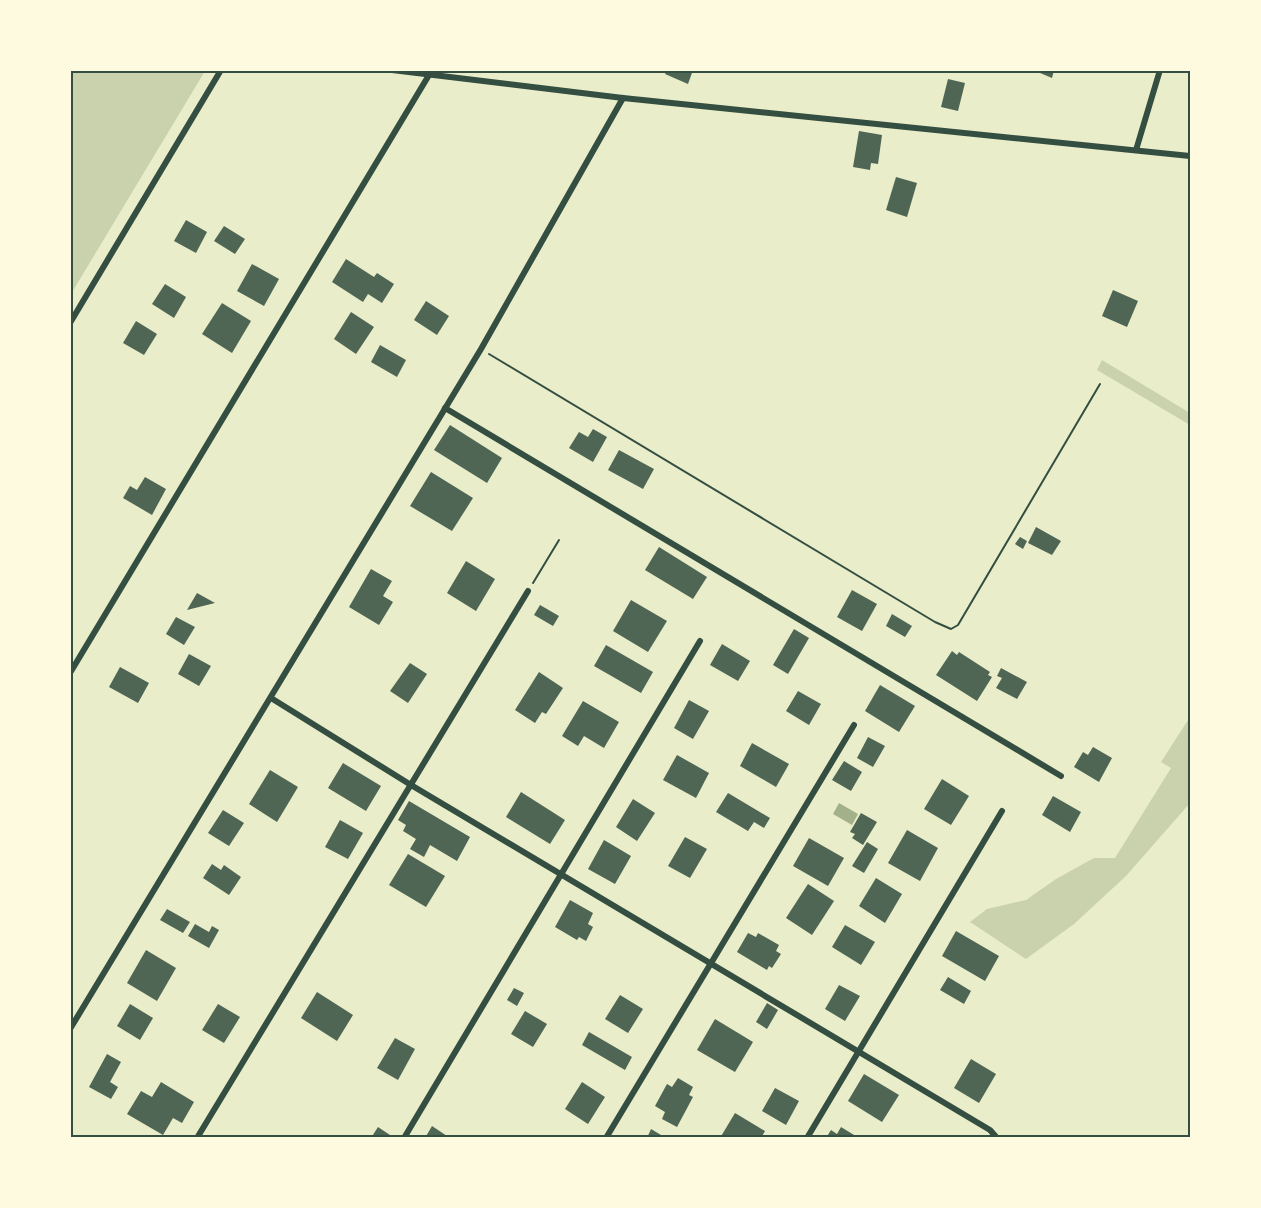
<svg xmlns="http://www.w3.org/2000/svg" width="1261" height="1208" font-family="'PT Sans',sans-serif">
<rect width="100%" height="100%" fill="#e9edc9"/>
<!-- green -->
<g fill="#cad2ad">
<polygon points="71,70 205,71 71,294 70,71"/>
<polygon points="1102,360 1190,413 1190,425 1097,370"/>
<polygon points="1190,717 1190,803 1126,876 1074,924 1026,959 970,922 987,909 1026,900 1056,879 1094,858 1115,858 1171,768 1161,762"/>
</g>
<!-- water -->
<polygon fill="#a3b18a" points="839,803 858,814 852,825 833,814"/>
<!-- building -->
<g fill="#4f6655">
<polygon points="667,70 693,70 688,84 665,74"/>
<polygon points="1033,70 1054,70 1052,78"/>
<polygon points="948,79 965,83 958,111 941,107"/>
<polygon points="859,131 882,135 878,164 871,163 870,170 853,167"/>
<polygon points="896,177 917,183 907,217 886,210"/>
<polygon points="186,220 207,232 196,253 174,241"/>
<polygon points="224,226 245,239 235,254 214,241"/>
<polygon points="346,259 374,277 377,273 394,284 382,303 368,294 363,302 332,282"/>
<polygon points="252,264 279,279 264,306 237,291"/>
<polygon points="165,284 186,297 174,318 152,304"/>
<polygon points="1113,290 1138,301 1127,327 1102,316"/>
<polygon points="426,301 449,316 437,335 414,320"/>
<polygon points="222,303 251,321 232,353 202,334"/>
<polygon points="351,312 374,327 356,354 334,339"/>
<polygon points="136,321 157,334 144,355 123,343"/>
<polygon points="380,345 406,360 397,377 371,362"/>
<polygon points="450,425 502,458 487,483 434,450"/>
<polygon points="593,429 607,437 593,462 569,448 579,432 588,437"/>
<polygon points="619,450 654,469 643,489 608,470"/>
<polygon points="431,472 473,498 452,531 410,506"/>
<polygon points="145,477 166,489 152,515 123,498 130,486 137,490"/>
<polygon points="1036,527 1061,541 1052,555 1028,543"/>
<polygon points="1020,537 1027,541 1023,549 1015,544"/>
<polygon points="659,547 707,577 693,599 645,570"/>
<polygon points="466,561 495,579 476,611 447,593"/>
<polygon points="371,569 392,581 383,596 393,602 379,625 349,607"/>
<polygon points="852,590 877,604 862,631 837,617"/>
<polygon points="197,593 215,603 187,610"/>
<polygon points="631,600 667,621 648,652 613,631"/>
<polygon points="540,605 559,616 553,626 534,615"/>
<polygon points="892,614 912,626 905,637 886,626"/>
<polygon points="176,617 195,627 184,645 166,634"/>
<polygon points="794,629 809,638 788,674 773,665"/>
<polygon points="722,644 750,661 738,681 710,665"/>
<polygon points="606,645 653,672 641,693 594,666"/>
<polygon points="952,651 957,655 959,652 990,672 988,675 992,677 977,701 936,675"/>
<polygon points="189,654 211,666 199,686 178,674"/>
<polygon points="410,663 427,674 408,703 390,691"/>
<polygon points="120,667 149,683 138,703 109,687"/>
<polygon points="1001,668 1027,682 1017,699 996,688 1002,678 997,676"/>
<polygon points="539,672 563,688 546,714 542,712 535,723 515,710"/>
<polygon points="880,685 915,706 899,732 865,711"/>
<polygon points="798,691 821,704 809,725 786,711"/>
<polygon points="689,700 709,711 693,739 674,728"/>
<polygon points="583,701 619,722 604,748 584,736 578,746 562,736"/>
<polygon points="868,737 885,746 873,767 857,758"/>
<polygon points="752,743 789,764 776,787 740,766"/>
<polygon points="1093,747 1112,758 1099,782 1074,767 1083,752 1088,755"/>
<polygon points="677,755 709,773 696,798 663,780"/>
<polygon points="844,761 862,772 851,791 832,780"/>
<polygon points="343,763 381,786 366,811 328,788"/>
<polygon points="270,770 298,787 277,822 249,804"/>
<polygon points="942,779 969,796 951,825 924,809"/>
<polygon points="521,792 565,820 550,844 506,817"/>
<polygon points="728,793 770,818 764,828 754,822 748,831 716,812"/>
<polygon points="1053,796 1081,812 1070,832 1042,815"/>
<polygon points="633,799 655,813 637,841 616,827"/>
<polygon points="409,801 470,837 457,861 430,845 424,857 410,849 416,839 403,831 406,825 398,820"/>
<polygon points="223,810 244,823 229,846 208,833"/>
<polygon points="861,813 877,822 863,845 852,838 855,834 850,832"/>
<polygon points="340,820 363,833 348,859 325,847"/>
<polygon points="907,830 938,848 920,881 888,863"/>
<polygon points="685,837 707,849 690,878 668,866"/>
<polygon points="809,838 844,858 828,886 793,866"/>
<polygon points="604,840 631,856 615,884 588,869"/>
<polygon points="867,842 878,849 864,873 852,866"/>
<polygon points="408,854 445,876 426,907 389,885"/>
<polygon points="212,864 221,870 224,865 241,877 229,895 203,878"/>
<polygon points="876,878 902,894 885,923 859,906"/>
<polygon points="808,884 834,901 812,935 786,918"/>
<polygon points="570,900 593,913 588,924 593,927 586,941 579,937 577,940 555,927"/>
<polygon points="167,909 190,922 183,933 160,920"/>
<polygon points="195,924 209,932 212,926 219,930 209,948 188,936"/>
<polygon points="845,925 875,942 861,965 832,947"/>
<polygon points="956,931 999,956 985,981 942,956"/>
<polygon points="748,933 756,937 758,933 779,945 776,951 781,954 772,968 769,966 767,970 737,952"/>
<polygon points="146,950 176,968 157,1001 127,983"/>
<polygon points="948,977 971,991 964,1004 940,990"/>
<polygon points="839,985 860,996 845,1021 825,1009"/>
<polygon points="514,988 524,993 517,1006 507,1000"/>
<polygon points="317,992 353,1015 337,1041 301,1018"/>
<polygon points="620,995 643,1009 628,1033 605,1019"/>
<polygon points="767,1003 778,1010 767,1029 756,1022"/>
<polygon points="130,1004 153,1018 140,1040 117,1026"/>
<polygon points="218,1004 240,1017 224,1043 202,1030"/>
<polygon points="525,1011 547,1024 533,1047 511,1034"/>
<polygon points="715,1019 753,1042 735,1072 697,1050"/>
<polygon points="589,1032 632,1057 625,1070 582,1045"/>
<polygon points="395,1038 415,1049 398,1080 377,1068"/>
<polygon points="107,1054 121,1062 110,1082 118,1087 111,1099 89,1087"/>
<polygon points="971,1059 996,1074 979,1103 954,1088"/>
<polygon points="864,1074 899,1095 882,1122 848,1101"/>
<polygon points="678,1078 693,1087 689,1095 693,1097 677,1127 662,1119 665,1112 655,1106 667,1084 672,1087"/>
<polygon points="161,1082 194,1102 182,1123 173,1118 163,1135 127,1114 141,1091 152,1097"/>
<polygon points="582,1082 605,1097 588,1124 565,1109"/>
<polygon points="775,1088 799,1101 786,1125 762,1111"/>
<polygon points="735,1113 765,1131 761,1138 720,1138"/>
<polygon points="432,1126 450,1138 425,1138"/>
<polygon points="378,1127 390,1135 388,1138 371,1138"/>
<polygon points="841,1127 859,1138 826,1138 831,1130 837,1134"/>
<polygon points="651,1129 666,1138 647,1138"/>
</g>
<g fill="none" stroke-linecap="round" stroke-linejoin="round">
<!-- path -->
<g stroke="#344e41" stroke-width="2">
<polyline points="489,354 935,622 951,629 958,625 1100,384"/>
<polyline points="533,583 559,540"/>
</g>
<!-- minor -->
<g stroke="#344e41" stroke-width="6">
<polyline points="392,70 623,98 1190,156"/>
<polyline points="1136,150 1160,70"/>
<polyline points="70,323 221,70"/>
<polyline points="445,408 1061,776"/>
<polyline points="70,673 429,75"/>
<polyline points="271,698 411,785 990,1130 997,1138"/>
<polyline points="70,1029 481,349 623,98"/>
<polyline points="197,1138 528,591"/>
<polyline points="404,1138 700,641"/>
<polyline points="606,1138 854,725"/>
<polyline points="807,1138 1002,811"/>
</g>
</g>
<!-- border -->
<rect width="1261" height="1208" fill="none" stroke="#fefae0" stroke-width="144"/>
<rect x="72" y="72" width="1117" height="1064" fill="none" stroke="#344e41" stroke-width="2"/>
</svg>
